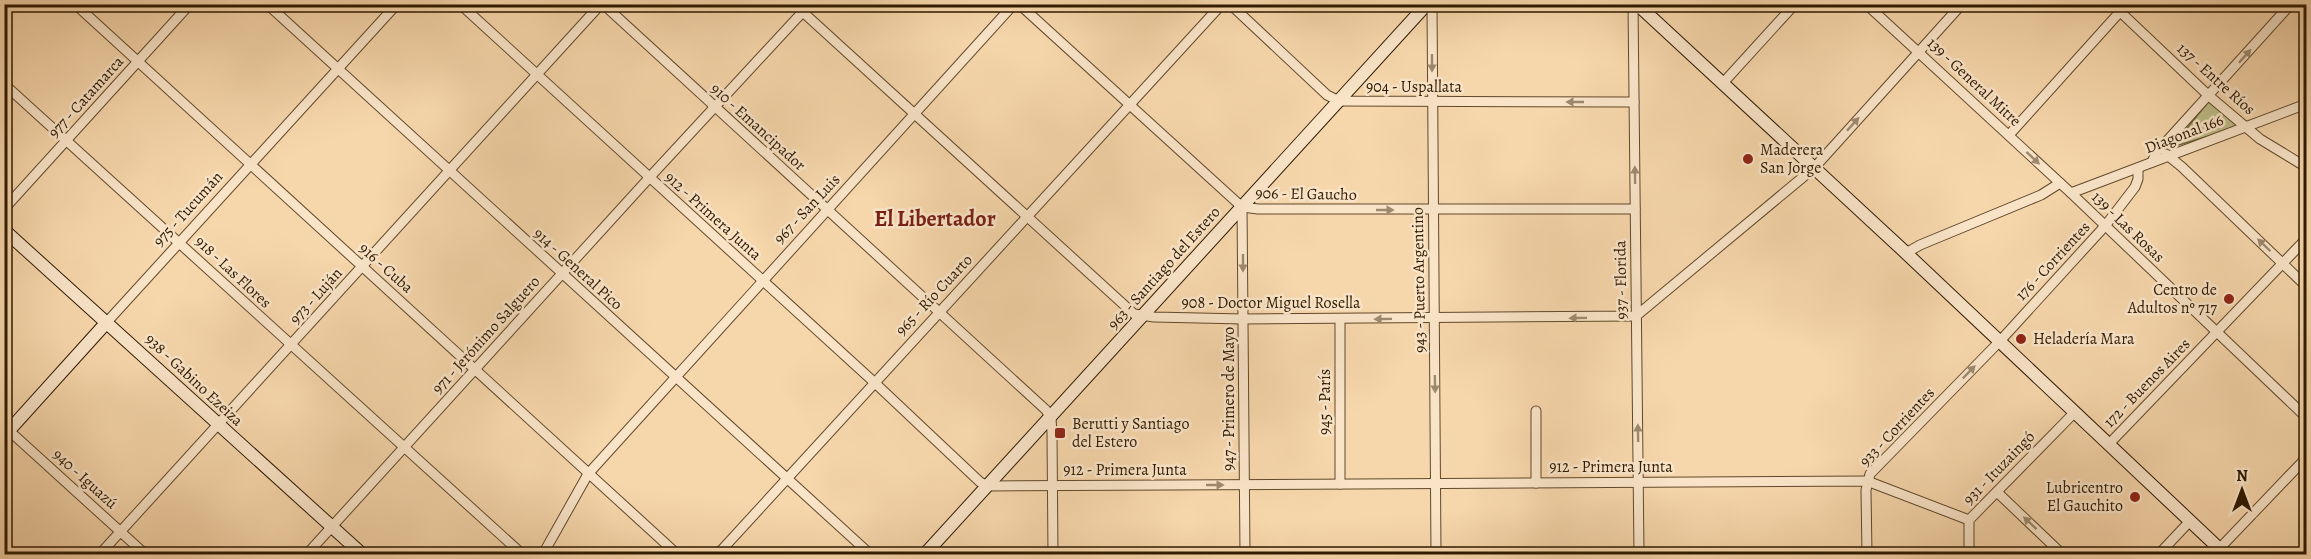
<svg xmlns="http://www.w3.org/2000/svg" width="2311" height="559" font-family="Alegreya,serif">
<rect width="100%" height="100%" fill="#f6d6ab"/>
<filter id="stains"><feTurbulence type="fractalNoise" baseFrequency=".00333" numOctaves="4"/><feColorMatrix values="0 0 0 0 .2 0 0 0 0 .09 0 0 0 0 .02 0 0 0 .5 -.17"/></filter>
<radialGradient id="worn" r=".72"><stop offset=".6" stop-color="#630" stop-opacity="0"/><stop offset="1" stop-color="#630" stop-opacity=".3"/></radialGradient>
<!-- green -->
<polygon fill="#bebd87" stroke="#766c44" stroke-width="1.5" points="2209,101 2239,127 2172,147"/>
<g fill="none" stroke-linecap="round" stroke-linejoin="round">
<defs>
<g id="street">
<polyline points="75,4 677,554"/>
<polyline points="267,4 870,554"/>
<polyline points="460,4 875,383 980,482 988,486 1867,481 1969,520"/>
<polyline points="603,4 1046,410 1051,418 1052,433 1053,554"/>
<polyline points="794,4 1134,314 1154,317 1243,319 1636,316 1814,168 1962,4"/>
<polyline points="1019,4 1242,207 1258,209 1635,209"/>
<polyline points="1230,4 1327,95 1339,101 1634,102"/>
<polyline points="1432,4 1436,554"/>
<polyline points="1633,4 1639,554"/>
<polyline points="1866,4 2071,193 2306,417"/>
<polyline points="2112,4 2209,96 2260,139 2306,167"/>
<polyline points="1723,83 1795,4"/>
<polyline points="4,84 522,554"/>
<polyline points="2009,135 2127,4"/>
<polyline points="2166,154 2182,167 2306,286"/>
<polyline points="2152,162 2156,153 2291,4"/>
<polyline points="2071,193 2306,104"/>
<polyline points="1242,207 1245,554"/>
<polyline points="4,209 190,4"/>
<polyline points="1906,253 1920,245 2041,195 2060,183"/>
<polyline points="1340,319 1340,484"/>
<polyline points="107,322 397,4"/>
<polyline points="1536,411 1536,483"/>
<polyline points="4,426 145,554"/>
<polyline points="2109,444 2306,239"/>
<polyline points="1997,492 2062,554"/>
<polyline points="2219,549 2306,458"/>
<polyline points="100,554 601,4"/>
<polyline points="307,554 649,178 810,4"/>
<polyline points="543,554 588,474 1014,4"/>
<polyline points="718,554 1222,4"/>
<polyline points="1867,554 1866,490 1870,474 2000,341 2105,226 2135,187 2138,179 2138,168"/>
<polyline points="1969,554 1969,520 2075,412"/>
<polyline points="2159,554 2190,521"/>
</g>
<g id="secondary">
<polyline points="1637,4 1906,253 2225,554"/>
<polyline points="4,230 362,554"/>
<polyline points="4,436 107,322"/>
<polyline points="925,554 1427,4"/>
</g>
</defs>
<!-- street casing -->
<use href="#street" stroke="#61492b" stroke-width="11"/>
<!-- secondary casing -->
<use href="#secondary" stroke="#2f1a00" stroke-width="14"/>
<!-- street -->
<use href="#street" stroke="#f9e4c8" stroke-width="9"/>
<!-- secondary -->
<use href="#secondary" stroke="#f9e4c8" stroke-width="12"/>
</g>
<!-- one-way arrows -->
<defs><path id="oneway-solid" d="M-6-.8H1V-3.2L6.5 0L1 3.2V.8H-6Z" transform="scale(1.5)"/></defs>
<g fill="#9e896e">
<use href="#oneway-solid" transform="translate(2245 56) rotate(-48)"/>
<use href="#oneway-solid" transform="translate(1432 63) rotate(90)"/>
<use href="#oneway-solid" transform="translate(1575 102) rotate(180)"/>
<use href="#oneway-solid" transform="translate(1853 124) rotate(-48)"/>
<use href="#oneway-solid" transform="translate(2033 158) rotate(43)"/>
<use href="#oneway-solid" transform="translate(1635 175) rotate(-91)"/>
<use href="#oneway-solid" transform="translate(1385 210)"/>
<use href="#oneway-solid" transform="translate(2264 245) rotate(-136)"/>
<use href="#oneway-solid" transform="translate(1243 263) rotate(90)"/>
<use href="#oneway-solid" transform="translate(1578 318) rotate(179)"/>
<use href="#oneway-solid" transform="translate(1383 319) rotate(179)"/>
<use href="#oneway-solid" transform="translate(1969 372) rotate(-46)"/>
<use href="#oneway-solid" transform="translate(1435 384) rotate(89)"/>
<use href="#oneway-solid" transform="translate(1638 433) rotate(-91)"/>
<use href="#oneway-solid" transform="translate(1215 485)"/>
<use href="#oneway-solid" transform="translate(2030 523) rotate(-137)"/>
</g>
<!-- markers -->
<g fill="#8f2418" stroke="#f9e4c8" stroke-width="2">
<circle cx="1748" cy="159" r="6"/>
<circle cx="2229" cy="299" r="6"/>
<circle cx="2021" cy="339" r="6"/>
<rect x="1054" y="427" width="12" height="12" rx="3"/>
<circle cx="2135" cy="497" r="6"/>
</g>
<g text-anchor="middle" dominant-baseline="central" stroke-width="5" stroke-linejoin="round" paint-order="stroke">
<!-- street labels -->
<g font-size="16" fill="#2f1a00" stroke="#f9e4c8">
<text transform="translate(2216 79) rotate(42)">137 - Entre Ríos</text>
<text transform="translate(1974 82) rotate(43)">139 - General Mitre</text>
<text x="1414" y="87">904 - Uspallata</text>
<text transform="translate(86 97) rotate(-48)">977 - Catamarca</text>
<text transform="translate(758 127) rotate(42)">910 - Emancipador</text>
<text transform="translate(2184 134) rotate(-21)">Diagonal 166</text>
<text transform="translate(1306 194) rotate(1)">906 - El Gaucho</text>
<text transform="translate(188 209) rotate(-48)">975 - Tucumán</text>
<text transform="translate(807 209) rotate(-47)">967 - San Luis</text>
<text transform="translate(713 216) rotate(42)">912 - Primera Junta</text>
<text transform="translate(2128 227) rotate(44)">139 - Las Rosas</text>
<text transform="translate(2053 261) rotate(-47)">176 - Corrientes</text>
<text transform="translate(386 268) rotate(42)">916 - Cuba</text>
<text transform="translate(1164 268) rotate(-48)">963 - Santiago del Estero</text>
<text transform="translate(578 269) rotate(42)">914 - General Pico</text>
<text transform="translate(233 272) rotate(43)">918 - Las Flores</text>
<text transform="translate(1419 280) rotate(-91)">943 - Puerto Argentino</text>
<text transform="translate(1621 280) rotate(-91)">937 - Florida</text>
<text transform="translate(934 295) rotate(-47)">965 - Río Cuarto</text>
<text transform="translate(316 296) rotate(-48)">973 - Luján</text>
<text x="1271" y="303">908 - Doctor Miguel Rosella</text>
<text transform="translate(486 335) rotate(-48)">971 - Jerónimo Salguero</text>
<text transform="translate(194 380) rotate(43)">938 - Gabino Ezeiza</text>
<text transform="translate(2147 383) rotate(-46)">172 - Buenos Aires</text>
<text transform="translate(1229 399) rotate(-90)">947 - Primero de Mayo</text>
<text transform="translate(1325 402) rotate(-90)">945 - París</text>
<text transform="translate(1897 427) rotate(-47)">933 - Corrientes</text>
<text x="1611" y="467">912 - Primera Junta</text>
<text transform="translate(1999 468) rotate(-46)">931 - Ituzaingó</text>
<text x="1125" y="470">912 - Primera Junta</text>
<text transform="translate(85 479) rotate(42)">940 - Iguazú</text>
</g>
<!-- poi labels -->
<g font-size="16" fill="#2f1a00" stroke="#f9e4c8" text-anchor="start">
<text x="1760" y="150">Maderera<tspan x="1760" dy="18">San Jorge</tspan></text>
<text x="2217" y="290" text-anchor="end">Centro de<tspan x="2217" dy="18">Adultos nº 717</tspan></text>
<text x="2033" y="339">Heladería Mara</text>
<text x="1072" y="424">Berutti y Santiago<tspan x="1072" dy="18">del Estero</tspan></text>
<text x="2123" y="488" text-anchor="end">Lubricentro<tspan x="2123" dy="18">El Gauchito</tspan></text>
</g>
<!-- district labels -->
<g font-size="22" font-weight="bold" fill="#7a1f14" stroke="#f9e4c8">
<text x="935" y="219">El Libertador</text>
</g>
</g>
<!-- margin -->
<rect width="2311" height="559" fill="none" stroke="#f6d6ab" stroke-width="24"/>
<rect x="6" y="6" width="2299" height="547" fill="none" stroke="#2f1a00" stroke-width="3"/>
<rect x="12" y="12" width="2287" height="535" fill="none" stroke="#2f1a00" stroke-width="1.5"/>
<!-- north arrow -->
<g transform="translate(2242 490)" stroke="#f9e4c8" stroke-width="4.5" paint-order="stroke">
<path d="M0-4.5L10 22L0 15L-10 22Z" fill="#2f1a00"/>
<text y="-9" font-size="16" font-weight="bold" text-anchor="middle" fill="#2f1a00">N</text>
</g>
<rect width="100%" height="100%" filter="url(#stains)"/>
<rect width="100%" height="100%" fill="url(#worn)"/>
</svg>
